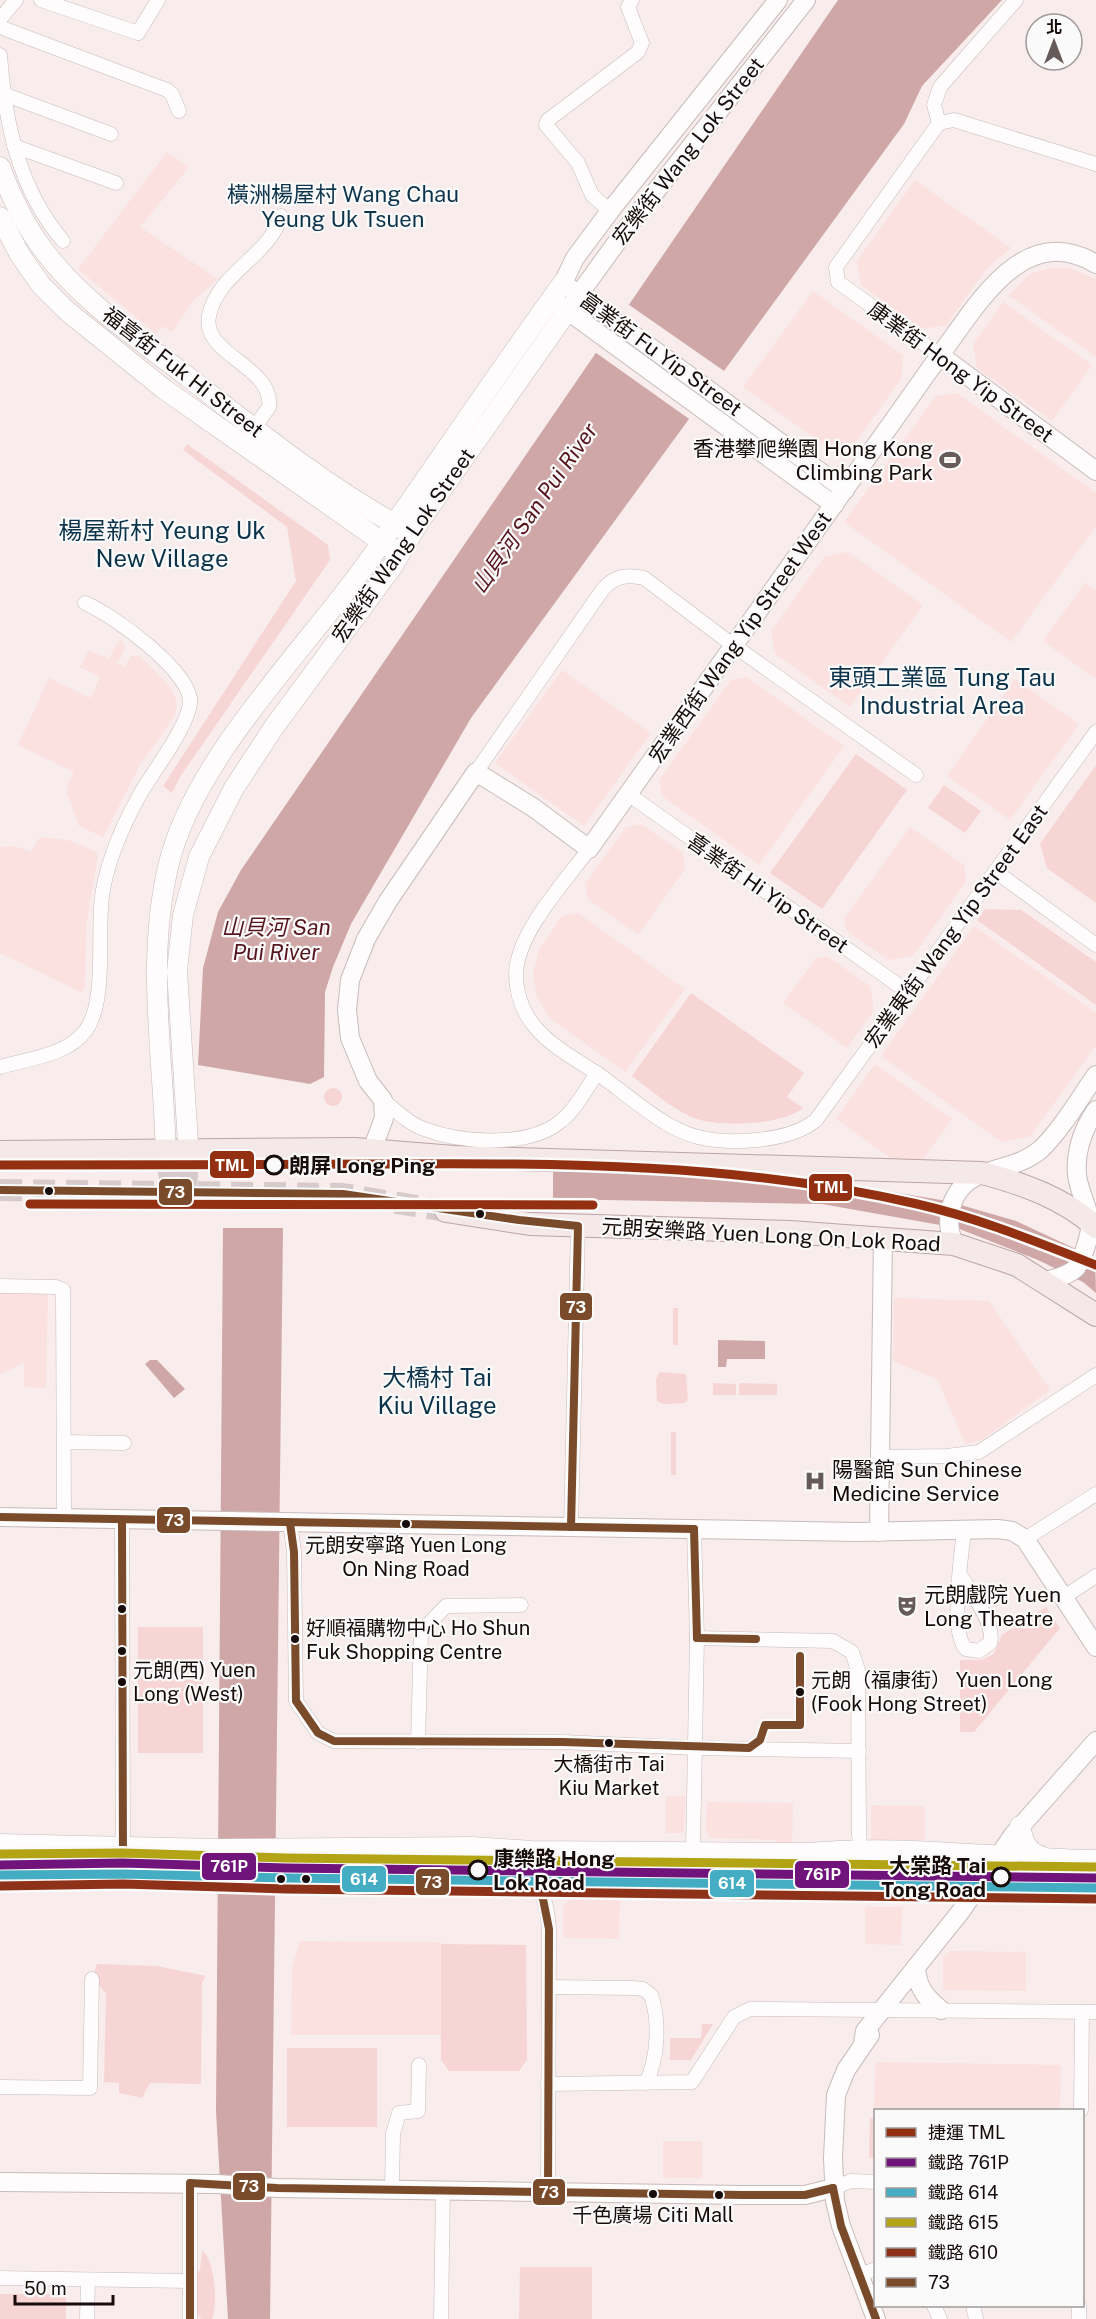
<svg xmlns="http://www.w3.org/2000/svg" width="1096" height="2319" font-family="'Public Sans','Noto Sans TC',sans-serif">
<rect width="100%" height="100%" fill="#f8ecec"/>
<!-- built -->
<g fill="#fbe1e0">
<polygon points="167,152 189,167 140,227 218,279 194,300 172,332 163,326 156,334 78,269"/>
<polygon points="915,180 1011,248 987,268 946,325 922,329 861,285 857,261"/>
<polygon points="1049,268 1070,268 1096,279 1096,357 1008,295 1030,274"/>
<polygon points="813,291 903,355 901,379 851,449 834,452 743,387"/>
<polygon points="1003,302 1092,365 1052,421 977,368 973,344"/>
<polygon points="957,393 1096,493 1096,526 1011,642 844,522 936,396"/>
<polygon points="848,552 923,605 850,707 775,654 771,631 825,556"/>
<polygon points="1085,583 1096,591 1096,679 1043,641"/>
<polygon points="121,640 125,647 117,664 125,667 131,656 140,656 167,683 174,694 177,705 174,717 140,765 103,837 79,826 66,789 74,772 18,745 49,678 91,698 100,677 80,667 89,650 109,659 117,643"/>
<polygon points="562,670 651,733 584,826 495,763"/>
<polygon points="747,677 844,746 759,865 662,796 659,780 731,680"/>
<polygon points="1015,679 1079,724 1010,820 947,776"/>
<polygon points="641,824 683,853 685,869 638,935 588,899 585,884 626,827"/>
<polygon points="910,827 964,865 966,881 913,956 888,960 846,930 844,919"/>
<polygon points="43,837 71,841 95,851 98,856 86,926 85,988 81,992 0,953 0,847 14,846 31,852 37,840"/>
<polygon points="578,913 685,989 625,1072 550,1018 537,997 533,974 539,950 562,916"/>
<polygon points="974,926 1096,1013 1096,1045 1030,1137 1002,1142 881,1056"/>
<polygon points="827,956 870,986 874,1010 847,1048 783,1003 816,958"/>
<polygon points="875,1064 952,1119 923,1159 892,1159 836,1119"/>
<polygon points="0,1293 48,1293 46,1388 24,1387 24,1363 0,1375"/>
<polygon points="894,1298 989,1301 1050,1390 982,1440 965,1444 938,1380 893,1361"/>
<polygon points="666,1796 685,1796 684,1833 666,1833"/>
<polygon points="707,1802 793,1803 792,1844 777,1844 777,1840 710,1838 706,1831"/>
<polygon points="871,1805 925,1806 925,1840 871,1840"/>
<polygon points="570,1898 620,1899 619,1939 563,1938 563,1907"/>
<polygon points="865,1907 902,1907 901,1945 865,1944"/>
<polygon points="300,1941 441,1942 441,2035 291,2035 292,1967"/>
<polygon points="950,1951 1026,1952 1026,1991 943,1990 943,1957"/>
<polygon points="875,2062 1061,2065 1060,2110 876,2110 874,2129"/>
<rect x="663" y="2141" width="39" height="37"/>
</g>
<!-- green -->
<g fill="#f8d5d5">
<polygon points="187,444 328,545 330,560 180,777 172,793 163,786 296,581 287,527 183,450"/>
<polygon points="856,754 907,790 822,909 770,873"/>
<polygon points="1096,765 1096,903 1047,868 1040,844"/>
<polygon points="944,785 981,811 965,833 928,808"/>
<polygon points="985,909 1021,910 1096,962 1096,1005 977,920"/>
<path d="M691 993 804 1073 787 1097 803 1108C782 1125 720 1128 694 1118 672 1109 651 1090 632 1076Z"/>
<circle cx="333" cy="1097" r="9"/>
<rect x="673" y="1308" width="5" height="37"/>
<polygon points="660,1372 686,1374 688,1399 685,1403 664,1404 657,1401 656,1379"/>
<polygon points="713,1383 736,1384 736,1395 713,1395"/>
<polygon points="739,1383 777,1384 777,1395 739,1395"/>
<rect x="671" y="1432" width="5" height="43"/>
<polygon points="1046,1607 1060,1628 974,1732 960,1732 960,1660 982,1660 994,1654 1002,1635"/>
<rect x="138" y="1627" width="65" height="126"/>
<polygon points="441,1944 526,1945 527,2060 519,2071 449,2071 441,2060"/>
<polygon points="97,1964 157,1966 206,1976 202,1982 201,2084 150,2083 142,2098 119,2093 119,2083 104,2082 106,1994 93,1977"/>
<polygon points="702,2024 713,2024 691,2060 670,2060 670,2038 701,2038"/>
<rect x="287" y="2048" width="90" height="79"/>
<polygon points="870,2118 875,2118 875,2158 869,2158"/>
<path d="M202 2251C215 2258 218 2305 212 2319H201L182 2293 200 2270Z"/>
<polygon points="520,2267 592,2267 592,2319 519,2319"/>
<rect x="0" y="2294" width="66" height="25"/>
</g>
<!-- water -->
<g fill="#cfa7a7">
<polygon points="838,0 1002,0 922,86 904,124 471,718 351,924 333,967 325,992 324,1077 310,1084 198,1065 203,968 218,912 241,870"/>
<polygon points="553,1167 616,1167 821,1180 947,1201 1016,1221 1095,1258 1096,1293 1083,1282 1038,1260 957,1228 822,1204 553,1199"/>
<polygon points="223,1228 283,1228 270,2319 228,2319 216,2111"/>
<polygon points="718,1340 765,1341 765,1359 727,1359 726,1367 718,1367"/>
<polygon points="150,1360 157,1360 185,1389 174,1398 145,1364"/>
</g>
<!-- pier -->
<polygon fill="#f8ecec" points="625,302 727,373 692,421 592,350"/>
<g fill="none" stroke-linecap="round" stroke-linejoin="round">
<!-- secondary-tunnel -->
<g stroke="#d6caca" stroke-width="20" stroke-dasharray="20 10" stroke-linecap="butt">
<polyline points="166,1158 171,1191"/>
<polyline points="187,1191 189,1158"/>
</g>
<!-- primary-tunnel -->
<polyline stroke="#d6caca" stroke-width="22" stroke-dasharray="22 11" stroke-linecap="butt" points="0,1190 343,1194 446,1211"/>
<defs>
<g id="minor">
<polyline points="41,0 138,33 158,0"/>
<polyline points="0,19 16,0"/>
<polyline points="1,26 5,29 167,90 172,94 179,111"/>
<path d="M0 55C5 122 18 188 63 241"/>
<polyline points="6,95 111,134"/>
<polyline points="939,123 934,105 940,87 1016,0"/>
<polyline points="14,146 116,183"/>
<polyline points="610,211 592,195 578,163 546,125 548,120 638,52 642,43 628,7 632,0"/>
<polyline points="940,355 838,282 836,267 939,123 954,120 1096,164"/>
<path d="M254 428 269 407C274 366 201 355 209 316 217 273 270 256 281 216"/>
<path d="M476 772 603 589C615 576 627 574 644 578L726 640 916 775"/>
<polyline points="628,794 908,992"/>
<path d="M589 849C565 882 518 931 516 973 516 993 523 1013 536 1028 552 1047 577 1060 598 1074 627 1094 664 1129 698 1137 730 1145 790 1142 816 1120L1096 732"/>
<polyline points="995,871 1096,945"/>
<path d="M0 1067C27 1059 69 1055 86 1030 107 1001 97 933 102 896 107 862 121 829 138 798 150 775 192 723 190 699 186 668 113 615 85 603"/>
<path d="M383 1100C395 1110 408 1123 424 1129 461 1143 529 1148 561 1121 576 1109 586 1089 597 1073"/>
<polyline points="0,1286 56,1287 63,1290 64,1517"/>
<polyline points="64,1442 124,1443"/>
<polyline points="880,1457 947,1456 979,1452 1096,1375"/>
<polyline points="122,1520 123,1845"/>
<polyline points="290,1523 294,1552 296,1701 318,1733 334,1741 563,1742 696,1748 859,1751"/>
<polyline points="571,1527 578,1226"/>
<polyline points="1025,1539 1096,1494"/>
<path d="M960 1575C970 1590 996 1625 990 1643L979 1651 966 1649C949 1632 962 1554 964 1529"/>
<polyline points="1064,1597 1096,1576"/>
<polyline points="697,1638 833,1641 852,1652 858,1670 859,1835 861,1851"/>
<polyline points="418,1742 421,1632 446,1606 521,1605"/>
<polyline points="693,1851 697,1638 694,1529"/>
<path d="M532 1884C547 1896 547 1910 549 1929L548 2191"/>
<path d="M549 1987 633 1988 643 1989 651 1995C660 2022 658 2058 646 2083"/>
<polyline points="548,2084 692,2082 734,2017 750,2009 1096,2012"/>
<polyline points="0,2087 90,2088 92,1979"/>
<polyline points="1081,2110 1082,2012"/>
<polyline points="392,2188 393,2134 399,2113 418,2111 419,2065"/>
<polyline points="833,2188 851,2181 876,2182"/>
<polyline points="859,2275 876,2269"/>
<polyline points="0,2278 190,2281"/>
<polyline points="934,2306 940,2319"/>
<polyline points="973,2306 976,2319"/>
<polyline points="87,2319 88,2280"/>
<polyline points="190,2319 190,2183"/>
<polyline points="441,2319 443,2189"/>
<polyline points="1079,2319 1079,2306"/>
</g>
<g id="tertiary">
<polyline points="778,0 610,211 575,258 563,283 845,490"/>
<polyline points="557,303 834,505"/>
<polyline points="572,304 630,224 806,0"/>
<polyline points="940,355 1096,471"/>
<path d="M372 1150 384 1118 383 1100 368 1081 350 1038 347 1010 350 980 366 939 388 901 476 772 534 808 589 849 940 355C977 306 1023 220 1096 264"/>
<path d="M954 1244C942 1215 953 1183 985 1173 1004 1166 1023 1164 1040 1150 1062 1129 1079 1099 1096 1075"/>
<path d="M1046 1281C1056 1278 1068 1276 1076 1268 1083 1259 1092 1231 1090 1220 1087 1205 1079 1191 1077 1175 1075 1151 1083 1129 1096 1110"/>
<polyline points="0,1517 857,1532 998,1529 1012,1531 1025,1539 1096,1647"/>
<polyline points="879,1532 883,1237"/>
<path d="M916 1967C917 1987 925 1997 941 2010"/>
<polyline points="870,2035 846,2070 836,2095 833,2158 835,2201 841,2226 876,2319"/>
<polyline points="863,2043 865,2031 961,1911 1013,1835 1096,1741"/>
<polyline points="0,2182 217,2184 277,2188 742,2195 805,2195 833,2188"/>
</g>
<g id="secondary">
<path d="M0 167C10 194 24 224 42 248 81 301 136 337 188 377 256 430 329 489 404 529"/>
<polyline points="0,217 20,255 41,285 67,311 164,389 392,549"/>
<path d="M166 1158C164 1058 145 961 169 863 195 758 304 651 367 563 433 470 496 375 563 283"/>
<polyline points="189,1158 177,971 183,915 199,857 234,788 274,727 392,567 419,522 568,310"/>
<path d="M1020 1826C1023 1842 1027 1852 1043 1857"/>
<path d="M0 1844 213 1849 473 1847 532 1851 807 1853C903 1844 999 1859 1096 1860"/>
<polyline points="0,1879 103,1875 493,1884 1096,1890"/>
</g>
<g id="primary">
<path d="M0 1152 355 1149 454 1157 982 1173C1024 1184 1063 1198 1096 1227"/>
<polyline points="446,1211 530,1224 790,1232 954,1244 1017,1265 1096,1315"/>
</g>
</defs>
<!-- minor casing -->
<use href="#minor" stroke="#c8bbbb" stroke-width="15"/>
<!-- tertiary casing -->
<use href="#tertiary" stroke="#c8bbbb" stroke-width="20"/>
<!-- secondary casing -->
<use href="#secondary" stroke="#c8bbbb" stroke-width="21"/>
<!-- primary casing -->
<use href="#primary" stroke="#bda4a6" stroke-width="24"/>
<!-- minor -->
<use href="#minor" stroke="#fefcfc" stroke-width="14"/>
<!-- tertiary -->
<use href="#tertiary" stroke="#fefcfc" stroke-width="18"/>
<!-- secondary -->
<use href="#secondary" stroke="#fefcfc" stroke-width="20"/>
<!-- primary -->
<use href="#primary" stroke="#f4e8e9" stroke-width="22"/>
<defs>
<g id="bus-1">
<polyline points="0,1190 343,1194 519,1220 578,1226 571,1527"/>
<polyline points="0,1517 694,1529"/>
<polyline points="122,1520 123,1863 129,1873 136,1876 532,1884"/>
<polyline points="290,1523 294,1552 296,1701 318,1733 334,1741 563,1742 749,1748 760,1740 765,1725 800,1725 800,1656"/>
<polyline points="694,1529 697,1638"/>
<polyline points="697,1638 756,1639"/>
<polyline points="532,1884 543,1899 549,1929 548,2191"/>
<polyline points="833,2188 841,2226 876,2319"/>
<polyline points="190,2319 190,2183 277,2188 742,2195 805,2195 833,2188"/>
</g>
</defs>
<!-- bus-1 casing -->
<use href="#bus-1" stroke="#fafafa" stroke-width="12"/>
<!-- bus-1 -->
<use href="#bus-1" stroke="#7a4b2a" stroke-width="8"/>
<defs>
<polyline id="rail-1" points="0,1865 123,1863 286,1868 1096,1878"/>
<polyline id="rail-2" points="0,1875 123,1874 286,1878 1096,1888"/>
<polyline id="rail-3" points="0,1854 123,1853 286,1858 1096,1867"/>
<polyline id="rail-4" points="0,1886 123,1884 286,1889 1096,1899"/>
</defs>
<!-- rail-1 casing -->
<use href="#rail-1" stroke="#fafafa" stroke-width="14"/>
<!-- rail-2 casing -->
<use href="#rail-2" stroke="#fafafa" stroke-width="14"/>
<!-- rail-3 casing -->
<use href="#rail-3" stroke="#fafafa" stroke-width="14"/>
<!-- rail-4 casing -->
<use href="#rail-4" stroke="#fafafa" stroke-width="14"/>
<!-- rail-1 -->
<use href="#rail-1" stroke="#70147b" stroke-width="9"/>
<!-- rail-2 -->
<use href="#rail-2" stroke="#44adc3" stroke-width="9"/>
<!-- rail-3 -->
<use href="#rail-3" stroke="#b2a415" stroke-width="9"/>
<!-- rail-4 -->
<use href="#rail-4" stroke="#8d3219" stroke-width="9"/>
<defs>
<g id="metro-1">
<path d="M0 1165C126 1165 253 1165 379 1164 559 1163 741 1163 917 1204 979 1218 1037 1242 1096 1265"/>
<polyline points="30,1204 593,1205"/>
</g>
</defs>
<!-- metro-1 casing -->
<use href="#metro-1" stroke="#fafafa" stroke-width="14"/>
<!-- metro-1 -->
<use href="#metro-1" stroke="#923011" stroke-width="9"/>
</g>
<!-- icons -->
<defs>
<symbol id="stadium-bare" viewBox="-9 -9 18 18"><path d="M0-5a6.5 5 0 1 0 0 10a6.5 5 0 1 0 0-10ZM-3.5-1.8h7v3.6h-7Z" fill="#665a5a" stroke="#fafafa" stroke-width="2.5" paint-order="stroke"/></symbol>
<symbol id="hospital-bare" viewBox="-9 -9 18 18"><path d="M-5-5h3v3.5h4V-5h3V5h-3V1.5h-4V5h-3Z" fill="#665a5a" stroke="#fafafa" stroke-width="2.5" paint-order="stroke"/></symbol>
<symbol id="theatre-bare" viewBox="-9 -9 18 18"><path d="M-5-5.5Q0-4 5-5.5V0Q5 5 0 6Q-5 5-5 0ZM-3.3-2.5H-1v1.5H-3.3ZM1-2.5H3.3v1.5H1ZM-2.8 1Q0 5.5 2.8 1Z" fill="#665a5a" stroke="#fafafa" stroke-width="2.5" paint-order="stroke"/></symbol>
</defs>
<g fill-rule="evenodd">
<use href="#stadium-bare" x="935" y="445" width="30" height="30"/>
<use href="#hospital-bare" x="800" y="1466" width="30" height="30"/>
<use href="#theatre-bare" x="892" y="1591" width="30" height="30"/>
</g>
<!-- markers -->
<g fill="#fafafa" stroke="#170b0b" stroke-width="3">
<circle cx="274" cy="1165" r="9"/>
<circle cx="478" cy="1870" r="9"/>
<circle cx="1001" cy="1877" r="9"/>
</g>
<g fill="#170b0b" stroke="#fafafa" stroke-width="2">
<circle cx="49" cy="1191" r="5"/>
<circle cx="480" cy="1214" r="5"/>
<circle cx="406" cy="1524" r="5"/>
<circle cx="122" cy="1609" r="5"/>
<circle cx="295" cy="1639" r="5"/>
<circle cx="122" cy="1651" r="5"/>
<circle cx="122" cy="1682" r="5"/>
<circle cx="800" cy="1692" r="5"/>
<circle cx="609" cy="1743" r="5"/>
<circle cx="281" cy="1879" r="5"/>
<circle cx="306" cy="1879" r="5"/>
<circle cx="653" cy="2194" r="5"/>
<circle cx="719" cy="2195" r="5"/>
</g>
<g text-anchor="middle" dominant-baseline="central" stroke-width="4.5" stroke-linejoin="round" paint-order="stroke">
<!-- bus labels -->
<g font-size="20" fill="#170b0b" stroke="#fafafa">
<text x="406" y="1545">元朗安寧路 Yuen Long<tspan x="406" dy="24">On Ning Road</tspan></text>
<text x="306" y="1628" text-anchor="start">好順福購物中心 Ho Shun<tspan x="306" dy="24">Fuk Shopping Centre</tspan></text>
<text x="133" y="1670" text-anchor="start">元朗(西) Yuen<tspan x="133" dy="24">Long (West)</tspan></text>
<text x="811" y="1680" text-anchor="start">元朗（福康街） Yuen Long<tspan x="811" dy="24">(Fook Hong Street)</tspan></text>
<text x="609" y="1764">大橋街市 Tai<tspan x="609" dy="24">Kiu Market</tspan></text>
<text x="653" y="2215">千色廣場 Citi Mall</text>
</g>
<!-- street labels -->
<g font-size="21" fill="#170b0b" stroke="#fafafa">
<text transform="translate(688 151) rotate(-52)">宏樂街 Wang Lok Street</text>
<text transform="translate(661 354) rotate(36)">富業街 Fu Yip Street</text>
<text transform="translate(183 372) rotate(38)">福喜街 Fuk Hi Street</text>
<text transform="translate(961 372) rotate(36)">康業街 Hong Yip Street</text>
<text transform="translate(403 545) rotate(-55)">宏樂街 Wang Lok Street</text>
<text transform="translate(740 637) rotate(-55)">宏業西街 Wang Yip Street West</text>
<text transform="translate(768 893) rotate(35)">喜業街 Hi Yip Street</text>
<text transform="translate(956 926) rotate(-54)">宏業東街 Wang Yip Street East</text>
<text transform="translate(771 1235) rotate(3)">元朗安樂路 Yuen Long On Lok Road</text>
</g>
<!-- poi labels -->
<g font-size="21" fill="#170b0b" stroke="#fafafa" text-anchor="start">
<text x="933" y="448" text-anchor="end">香港攀爬樂園 Hong Kong<tspan x="933" dy="24">Climbing Park</tspan></text>
<text x="832" y="1469">陽醫館 Sun Chinese<tspan x="832" dy="24">Medicine Service</tspan></text>
<text x="924" y="1594">元朗戲院 Yuen<tspan x="924" dy="24">Long Theatre</tspan></text>
</g>
<!-- stop labels -->
<g font-size="21" font-weight="bold" fill="#170b0b" stroke="#fafafa" text-anchor="start">
<text x="289" y="1165">朗屏 Long Ping</text>
<text x="493" y="1858">康樂路 Hong<tspan x="493" dy="24">Lok Road</tspan></text>
<text x="986" y="1865" text-anchor="end">大棠路 Tai<tspan x="986" dy="24">Tong Road</tspan></text>
</g>
<!-- neighbourhood labels -->
<g font-size="22" fill="#0d334b" stroke="#fafafa">
<text x="343" y="194">橫洲楊屋村 Wang Chau<tspan x="343" dy="25">Yeung Uk Tsuen</tspan></text>
</g>
<!-- water labels -->
<g font-size="22" font-style="italic" fill="#56151c" stroke="#fafafa">
<text transform="translate(534 508) rotate(-55)">山貝河 San Pui River</text>
<text x="276" y="927">山貝河 San<tspan x="276" dy="25">Pui River</tspan></text>
</g>
<!-- quarter labels -->
<g font-size="24" fill="#0d334b" stroke="#fafafa">
<text x="162" y="530">楊屋新村 Yeung Uk<tspan x="162" dy="28">New Village</tspan></text>
<text x="942" y="677">東頭工業區 Tung Tau<tspan x="942" dy="28">Industrial Area</tspan></text>
<text x="437" y="1377">大橋村 Tai<tspan x="437" dy="28">Kiu Village</tspan></text>
</g>
</g>
<g stroke="#fafafa" stroke-width="2">
<rect x="209" y="1150" width="46" height="29" rx="6" fill="#923011"/>
<rect x="808" y="1173" width="45" height="29" rx="6" fill="#923011"/>
<rect x="158" y="1178" width="35" height="28" rx="6" fill="#7a4b2a"/>
<rect x="559" y="1292" width="34" height="29" rx="6" fill="#7a4b2a"/>
<rect x="156" y="1506" width="35" height="28" rx="6" fill="#7a4b2a"/>
<rect x="201" y="1852" width="56" height="29" rx="6" fill="#70147b"/>
<rect x="794" y="1860" width="56" height="29" rx="6" fill="#70147b"/>
<rect x="341" y="1865" width="46" height="28" rx="6" fill="#44adc3"/>
<rect x="415" y="1868" width="35" height="28" rx="6" fill="#7a4b2a"/>
<rect x="709" y="1869" width="46" height="29" rx="6" fill="#44adc3"/>
<rect x="232" y="2172" width="34" height="29" rx="6" fill="#7a4b2a"/>
<rect x="532" y="2178" width="34" height="28" rx="6" fill="#7a4b2a"/>
</g>
<g font-size="16" text-anchor="middle" font-weight="bold" fill="#fff">
<text x="232" y="1171">TML</text>
<text x="831" y="1193">TML</text>
<text x="175" y="1198">73</text>
<text x="576" y="1313">73</text>
<text x="174" y="1526">73</text>
<text x="229" y="1872">761P</text>
<text x="822" y="1880">761P</text>
<text x="364" y="1885">614</text>
<text x="432" y="1888">73</text>
<text x="732" y="1889">614</text>
<text x="249" y="2192">73</text>
<text x="549" y="2198">73</text>
</g>
<!-- legend -->
<rect x="874" y="2109" width="210" height="198" fill="#fafafa" stroke="#9f9a9a" stroke-width="1.5"/>
<rect x="886" y="2128" width="30" height="9" fill="#923011" stroke="#9f9a9a" stroke-width="1.5"/>
<text x="928" y="2139" font-size="18" fill="#170b0b">捷運 TML</text>
<rect x="886" y="2158" width="30" height="9" fill="#70147b" stroke="#9f9a9a" stroke-width="1.5"/>
<text x="928" y="2169" font-size="18" fill="#170b0b">鐵路 761P</text>
<rect x="886" y="2188" width="30" height="9" fill="#44adc3" stroke="#9f9a9a" stroke-width="1.5"/>
<text x="928" y="2199" font-size="18" fill="#170b0b">鐵路 614</text>
<rect x="886" y="2218" width="30" height="9" fill="#b2a415" stroke="#9f9a9a" stroke-width="1.5"/>
<text x="928" y="2229" font-size="18" fill="#170b0b">鐵路 615</text>
<rect x="886" y="2248" width="30" height="9" fill="#8d3219" stroke="#9f9a9a" stroke-width="1.5"/>
<text x="928" y="2259" font-size="18" fill="#170b0b">鐵路 610</text>
<rect x="886" y="2278" width="30" height="9" fill="#7a4b2a" stroke="#9f9a9a" stroke-width="1.5"/>
<text x="928" y="2289" font-size="18" fill="#170b0b">73</text>
<!-- north arrow -->
<g transform="translate(1054 42)"><circle r="28" fill="#fafafa" stroke="#9f9a9a" stroke-width="1.5"/>
<path d="M0-4.5L10 22L0 15L-10 22Z" fill="#665a5a"/>
<text y="-9" font-size="16" font-weight="bold" text-anchor="middle" fill="#170b0b">北</text>
</g>
<!-- scale -->
<path d="M15 2295v9h98v-9" fill="none" stroke="#170b0b" stroke-width="3"/>
<text x="24" y="2295" font-size="18" fill="#170b0b" stroke="#fafafa" stroke-width="4.5" paint-order="stroke">50 m</text>
</svg>
